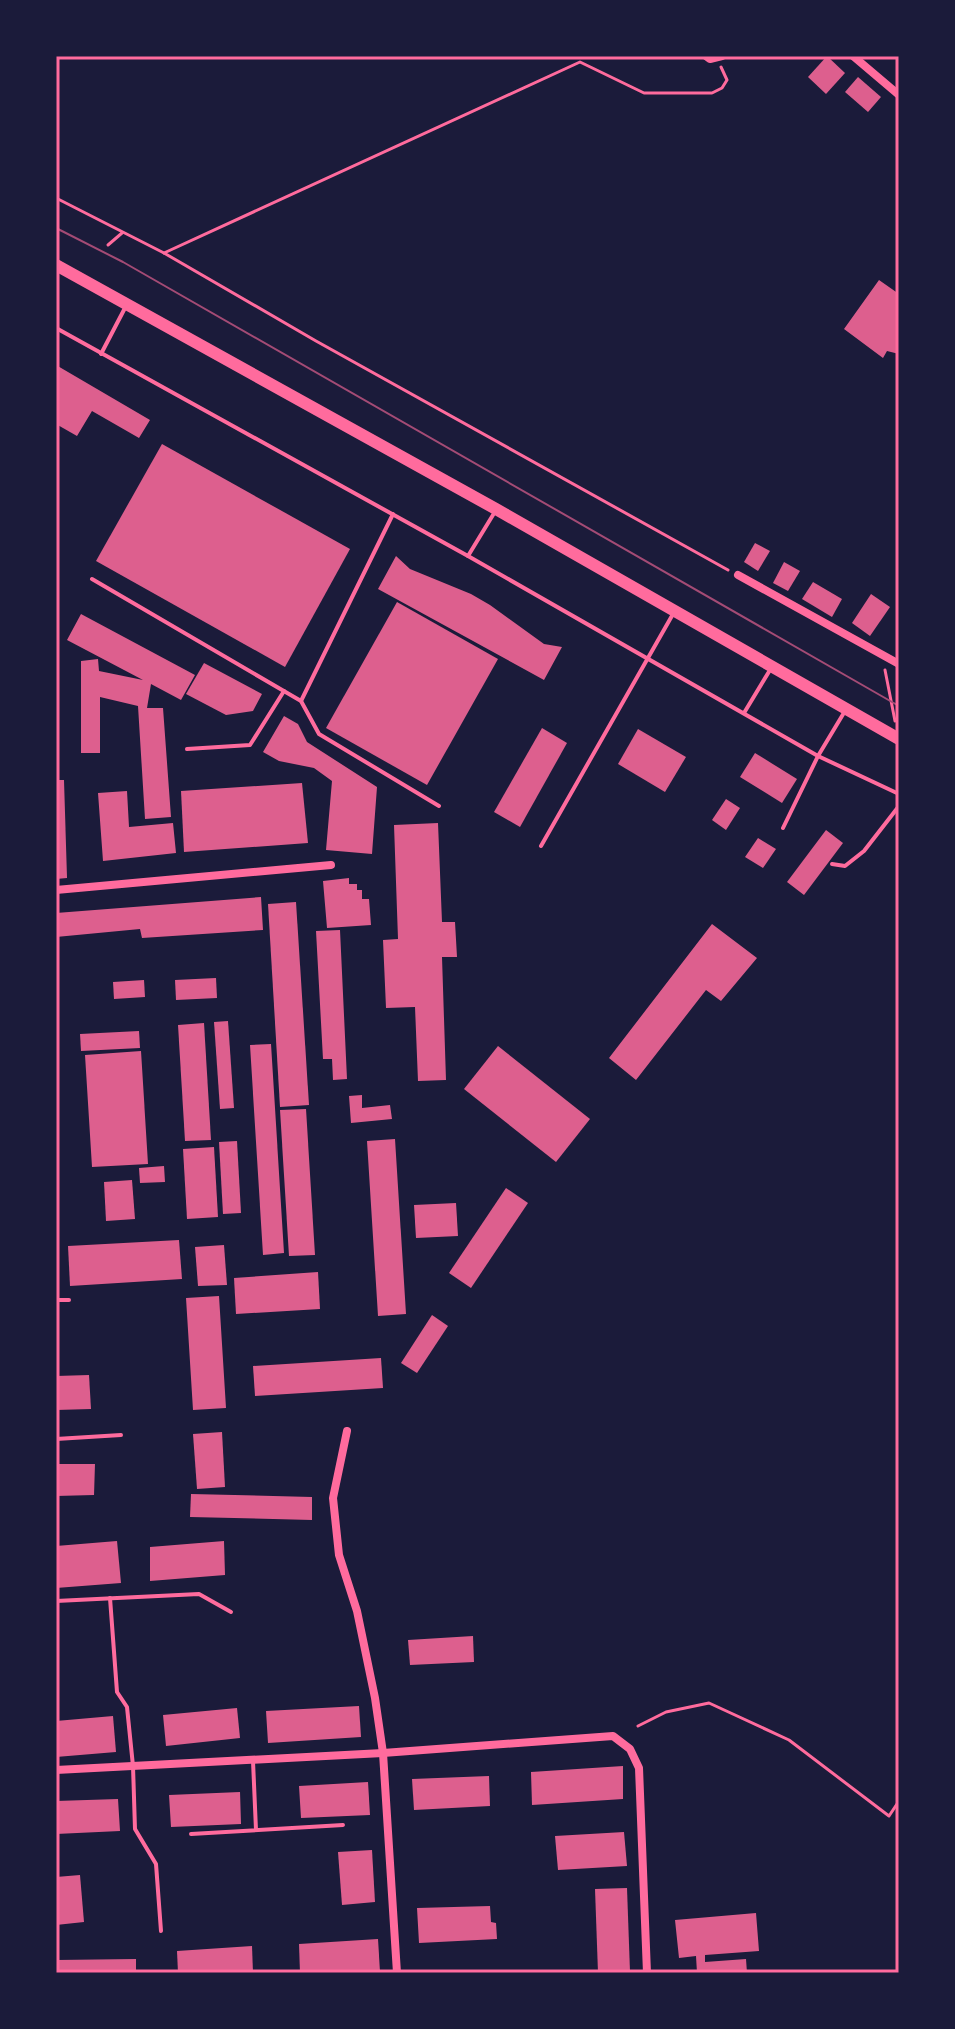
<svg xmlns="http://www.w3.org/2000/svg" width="955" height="2029" font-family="'Open Sans',sans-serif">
<rect width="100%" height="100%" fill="#1b1b3a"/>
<!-- building -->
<g fill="#dd5f8e">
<polygon points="827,56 845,73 826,94 808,77"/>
<polygon points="858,77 881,97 868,112 845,92"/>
<polygon points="879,280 899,294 899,354 887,351 883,358 844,329"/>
<polygon points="56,365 150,420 139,438 92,411 77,436 56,424"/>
<polygon points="162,444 350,549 285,667 96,561"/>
<polygon points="755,543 770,551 758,571 744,562"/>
<polygon points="396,556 410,569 471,594 490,605 544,644 562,647 544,680 378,589"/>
<polygon points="784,562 800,571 788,591 773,583"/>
<polygon points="813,582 842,599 832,617 802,599"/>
<polygon points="871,594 890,607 870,636 852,623"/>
<polygon points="397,602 498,659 427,785 326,728"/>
<polygon points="81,614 195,675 181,700 151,684 147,708 163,708 171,817 145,819 138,706 100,697 100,753 81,753 81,661 98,659 99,671 143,680 67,640"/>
<polygon points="204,663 262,694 253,711 226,715 186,694"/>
<polygon points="284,716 298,724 307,742 377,787 372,854 326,850 332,781 314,768 279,761 263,752"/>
<polygon points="542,728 567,743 520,827 494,812"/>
<polygon points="638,729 686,757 665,792 618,764"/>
<polygon points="755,753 797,779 782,803 740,777"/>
<polygon points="56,780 64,780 67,878 56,879"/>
<polygon points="302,783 308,843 184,852 181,791"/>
<polygon points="127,791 129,827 173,823 176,853 103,861 98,793"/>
<polygon points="726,799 740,808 726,830 712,820"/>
<polygon points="438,823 442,922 455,922 457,957 442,957 446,1080 418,1081 415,1007 386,1008 383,940 398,939 394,825"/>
<polygon points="826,830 843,843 804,895 787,882"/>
<polygon points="758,838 776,849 763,868 745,857"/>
<polygon points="349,878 349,884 357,884 357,890 362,890 362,899 369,899 371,925 327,928 323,881"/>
<polygon points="261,897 263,930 142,938 140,929 56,937 56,913"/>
<polygon points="296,902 309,1105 280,1107 268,904"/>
<polygon points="712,924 757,958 721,1001 706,990 636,1080 609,1058"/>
<polygon points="340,930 347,1079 333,1080 332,1059 323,1059 316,931"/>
<polygon points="216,978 217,998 176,1000 175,980"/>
<polygon points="144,980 145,997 114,999 113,982"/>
<polygon points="228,1021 234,1108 220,1109 214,1022"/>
<polygon points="204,1023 211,1140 185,1141 178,1025"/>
<polygon points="139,1031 140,1048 81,1051 80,1034"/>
<polygon points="271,1044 284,1253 263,1255 250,1045"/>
<polygon points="498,1046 590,1119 556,1162 464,1089"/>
<polygon points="141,1051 148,1164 92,1167 85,1055"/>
<polygon points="362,1095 362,1108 390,1105 392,1119 351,1123 349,1096"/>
<polygon points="306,1109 315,1255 289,1256 280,1110"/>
<polygon points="395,1139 406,1314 378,1316 367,1141"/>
<polygon points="237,1141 241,1213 223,1214 219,1142"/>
<polygon points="214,1147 218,1217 187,1219 183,1149"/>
<polygon points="164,1166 165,1182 140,1183 139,1168"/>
<polygon points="132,1180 135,1219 106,1221 104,1182"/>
<polygon points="506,1188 528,1203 471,1288 449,1273"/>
<polygon points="456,1203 458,1236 416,1238 414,1205"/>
<polygon points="179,1240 182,1279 70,1286 68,1246"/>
<polygon points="224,1245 227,1285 198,1286 195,1247"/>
<polygon points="318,1272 320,1309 236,1314 234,1278"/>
<polygon points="219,1296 226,1408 193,1410 186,1298"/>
<polygon points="432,1315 448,1326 417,1373 401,1363"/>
<polygon points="381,1358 383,1388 255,1396 253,1366"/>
<polygon points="89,1375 91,1409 56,1410 56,1376"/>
<polygon points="222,1432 225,1487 197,1489 193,1434"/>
<polygon points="56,1464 95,1464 94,1495 56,1496"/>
<polygon points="191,1494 312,1497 312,1520 190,1517"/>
<polygon points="117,1541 121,1583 56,1588 56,1546"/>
<polygon points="224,1541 225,1575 150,1581 150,1547"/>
<polygon points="473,1636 474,1662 410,1665 408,1640"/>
<polygon points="359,1706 361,1737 268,1743 266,1711"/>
<polygon points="237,1708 240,1738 166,1746 163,1715"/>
<polygon points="113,1716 116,1752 56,1757 56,1721"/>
<polygon points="623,1766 623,1799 532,1805 531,1772"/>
<polygon points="489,1776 490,1806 414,1810 412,1779"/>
<polygon points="368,1782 370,1815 301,1818 299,1786"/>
<polygon points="240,1792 241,1824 171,1827 169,1795"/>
<polygon points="118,1799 120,1831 56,1834 56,1801"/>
<polygon points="624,1832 627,1866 558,1870 555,1836"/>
<polygon points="372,1850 375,1902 342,1905 338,1852"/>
<polygon points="80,1875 84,1922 56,1925 56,1877"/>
<polygon points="627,1888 630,1972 598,1973 595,1889"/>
<polygon points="490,1906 491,1922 496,1923 497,1939 419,1943 417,1908"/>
<polygon points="756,1913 759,1951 705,1955 705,1962 746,1959 747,1973 697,1973 696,1956 679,1958 675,1920"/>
<polygon points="378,1939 380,1972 300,1973 299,1944"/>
<polygon points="252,1946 253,1973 178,1973 177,1951"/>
<polygon points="136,1959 136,1973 56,1973 56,1960"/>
</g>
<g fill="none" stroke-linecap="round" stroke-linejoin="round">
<!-- path -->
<g stroke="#ff6b9d" stroke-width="3">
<polyline points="56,198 164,253 316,341 728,570"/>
<polyline points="108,245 122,233"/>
<polyline points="164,253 580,62 644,93 712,93 722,88 727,80 721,67"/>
<polyline points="885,670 895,721"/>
<polyline points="638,1726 666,1712 709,1703 789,1740 889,1816 899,1801"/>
</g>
<!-- service -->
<g stroke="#ff6b9d" stroke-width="4">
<polyline points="56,328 468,556 818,756 899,794"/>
<polyline points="101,354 126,306"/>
<polyline points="468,556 496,510"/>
<polyline points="92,579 301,701 319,734 439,806"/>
<polyline points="301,701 393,514"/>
<polyline points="744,713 770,670"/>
<polyline points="187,749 250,745 284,691"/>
<polyline points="783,828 818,756 845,711"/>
<polyline points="541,846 673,614"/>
<polyline points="832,864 845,866 864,851 899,806"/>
<polyline points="56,1300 69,1300"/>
<polyline points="56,1439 121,1435"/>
<polyline points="110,1598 117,1692 127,1707 133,1766 135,1829 156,1864 161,1931"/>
<polyline points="56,1601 199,1594 231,1612"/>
<polyline points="253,1761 256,1830"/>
<polyline points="191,1834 343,1825"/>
</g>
<!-- minor -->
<g stroke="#ff6b9d" stroke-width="8">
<polyline points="706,56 710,59 722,56"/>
<polyline points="853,56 899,95"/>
<polyline points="738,575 899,664"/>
<polyline points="56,890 331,865"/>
<polyline points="347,1431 333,1498 339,1555 357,1611 375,1698 383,1753 397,1973"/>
<polyline points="56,1770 383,1753 613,1736 630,1749 639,1768 647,1973"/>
</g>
<!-- primary -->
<polyline stroke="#ff6b9d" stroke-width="12" points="56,265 496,509 899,739"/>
<!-- tram -->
<polyline stroke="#a44b75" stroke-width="2" points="56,228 123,262 899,706"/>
</g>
<!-- border -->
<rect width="955" height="2029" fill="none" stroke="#1b1b3a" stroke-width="116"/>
<rect x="58" y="58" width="839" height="1913" fill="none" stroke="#ff6b9d" stroke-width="3"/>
</svg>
